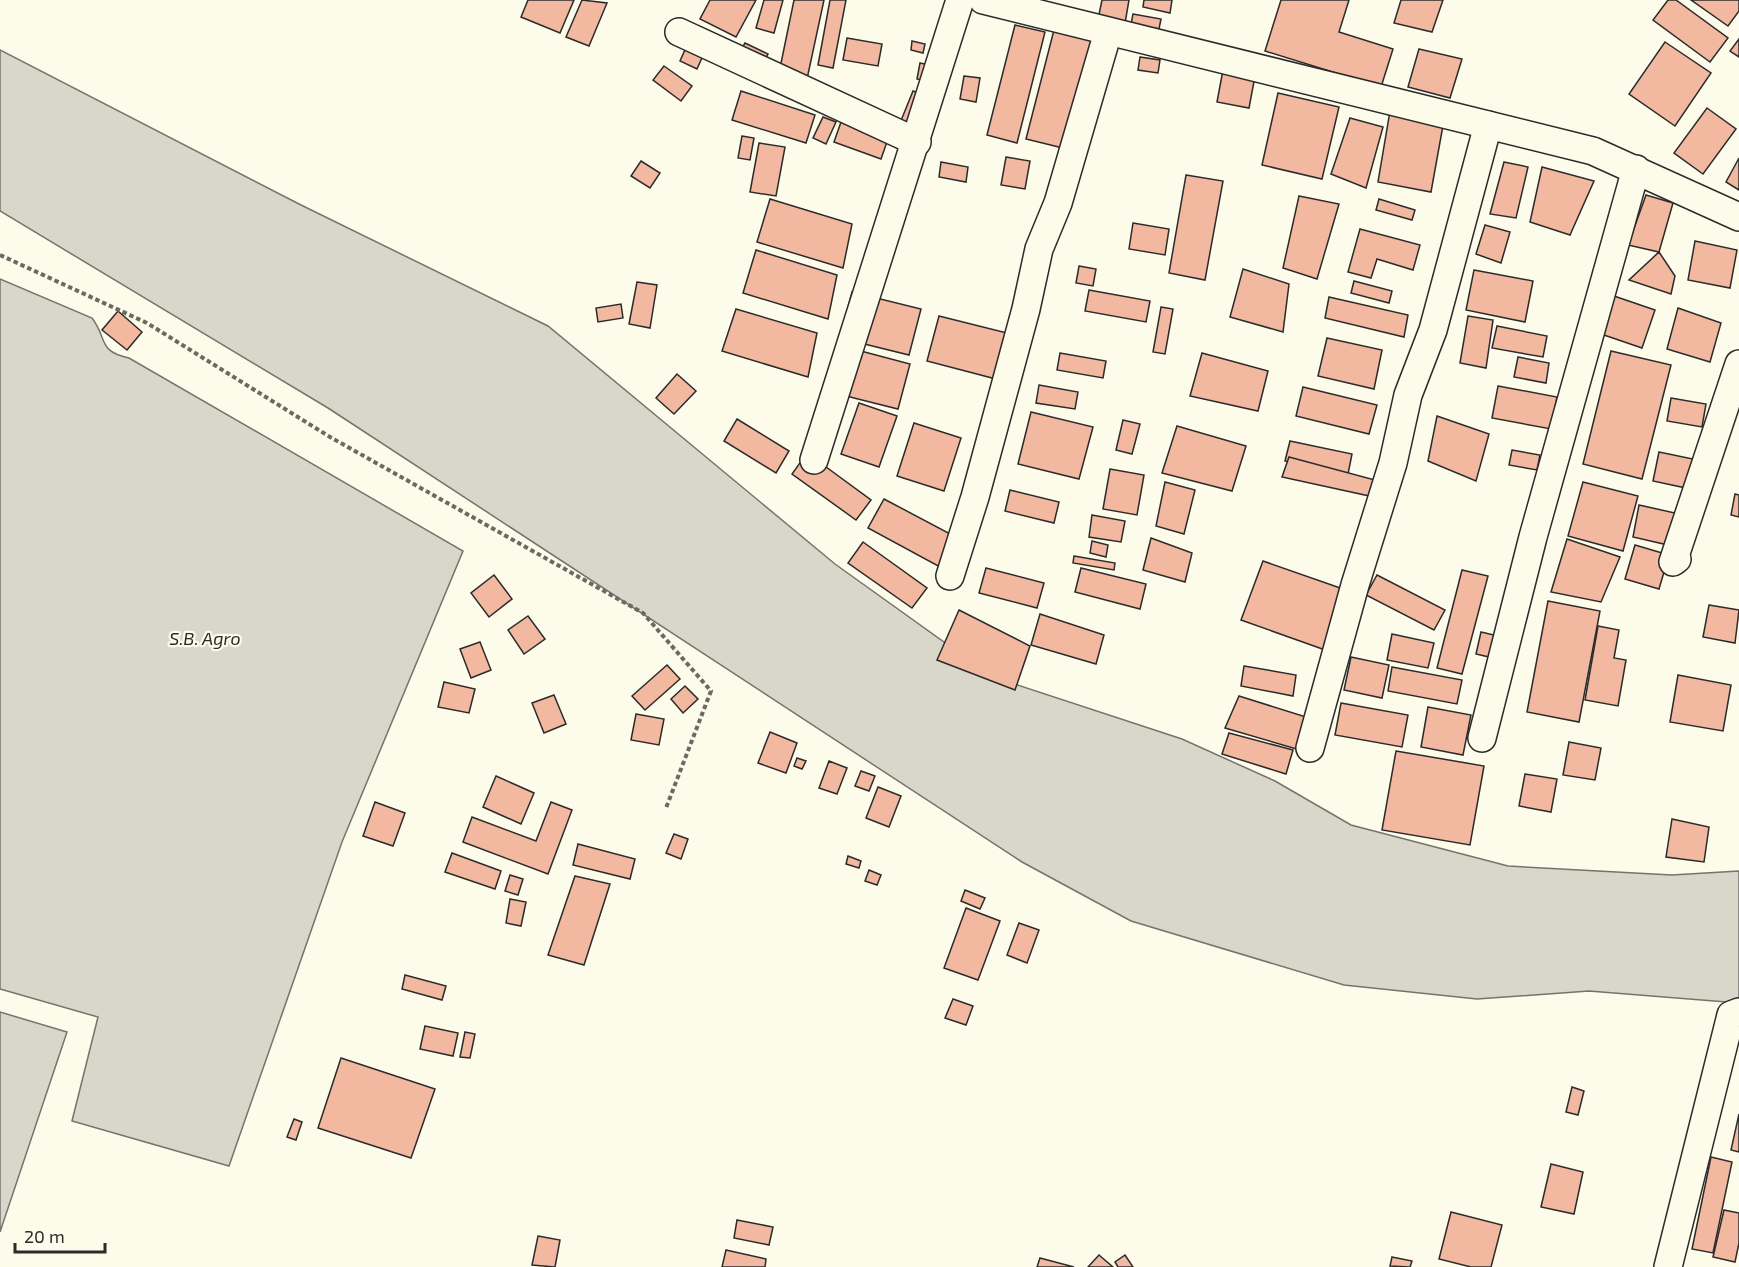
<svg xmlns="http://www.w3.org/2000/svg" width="1739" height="1267" font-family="'Exo 2',sans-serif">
<rect width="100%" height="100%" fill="#fdfbea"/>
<!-- water -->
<g fill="#d8d7c9" stroke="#74746e" stroke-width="1.5">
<polygon points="0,50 301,205 548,326 835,564 993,677 1182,739 1275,781 1351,825 1508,866 1672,875 1739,871 1739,1003 1589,991 1477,999 1344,985 1131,921 1022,862 328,408 0,211"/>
<path d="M0 279 92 318C108 339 97 351 129 358L463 551 342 842 229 1166 72 1121 98 1017 0 989Z"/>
<polygon points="0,1012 67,1032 0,1232"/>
</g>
<!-- building -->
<g fill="#f2b8a0" stroke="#2b2b2b" stroke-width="1.5">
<polygon points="528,0 574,0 560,33 521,17"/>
<polygon points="582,0 607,3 589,46 566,37"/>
<polygon points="710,0 756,0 736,37 700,19"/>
<polygon points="764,0 783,0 774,33 756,28"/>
<polygon points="794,0 824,0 807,79 779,73"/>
<polygon points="830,0 846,0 833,68 818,65"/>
<polygon points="1102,0 1129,0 1124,29 1097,24"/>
<polygon points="1144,0 1172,0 1170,13 1143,7"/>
<polygon points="1281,0 1349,0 1339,32 1393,49 1381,87 1265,51"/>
<polygon points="1401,0 1443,0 1432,32 1394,23"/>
<polygon points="1668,0 1676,0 1728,38 1710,62 1653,20"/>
<polygon points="1691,0 1739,0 1739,11 1728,26"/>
<polygon points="1133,14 1161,19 1159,29 1131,24"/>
<polygon points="1015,25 1045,32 1017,143 987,135"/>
<polygon points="1055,26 1096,37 1067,149 1026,139"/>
<polygon points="847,38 882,44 878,66 843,60"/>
<polygon points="1739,39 1739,57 1730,51"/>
<polygon points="912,41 925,44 923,53 911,50"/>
<polygon points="1665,42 1711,73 1675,126 1629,94"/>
<polygon points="688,43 705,51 697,69 680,61"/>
<polygon points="745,43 768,54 761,67 738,55"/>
<polygon points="1419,49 1462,59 1450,98 1408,87"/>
<polygon points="1140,57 1160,60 1158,73 1138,70"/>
<polygon points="920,63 934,66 931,82 917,79"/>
<polygon points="664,66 692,86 681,101 653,80"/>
<polygon points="1223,70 1255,76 1249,108 1217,102"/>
<polygon points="964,76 980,78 976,102 960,99"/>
<polygon points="741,91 815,115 806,143 732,120"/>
<polygon points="913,91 927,96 914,129 900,123"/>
<polygon points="1278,93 1339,107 1322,179 1262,165"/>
<polygon points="1707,108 1736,129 1703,174 1674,153"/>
<polygon points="1390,111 1444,120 1431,192 1378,182"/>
<polygon points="823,117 836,122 826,144 813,138"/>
<polygon points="1350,118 1383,127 1366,188 1331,174"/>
<polygon points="841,122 888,139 881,159 834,142"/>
<polygon points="742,136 754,138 750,160 738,158"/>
<polygon points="759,143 785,147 776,196 750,192"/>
<polygon points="1006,157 1030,161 1025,189 1001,185"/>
<polygon points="1739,158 1739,190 1726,182"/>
<polygon points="641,161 660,173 650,188 631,176"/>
<polygon points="941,162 968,167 966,182 939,177"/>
<polygon points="1504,162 1528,167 1516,218 1490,214"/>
<polygon points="1542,167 1594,181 1570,235 1530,222"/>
<polygon points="1186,175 1223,181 1205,280 1169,273"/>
<polygon points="1646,195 1673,203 1659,252 1628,245"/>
<polygon points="1299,196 1339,204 1317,279 1283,268"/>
<polygon points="770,199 852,224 843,268 757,242"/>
<polygon points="1379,199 1415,210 1412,220 1376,210"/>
<polygon points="1133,223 1169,229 1165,255 1129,249"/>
<polygon points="1485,225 1510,232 1501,263 1476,254"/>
<polygon points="1360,229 1420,245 1413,270 1377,259 1371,278 1348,272"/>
<polygon points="1695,241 1737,250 1730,288 1688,280"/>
<polygon points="756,250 837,275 828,319 743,293"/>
<polygon points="1659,252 1675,276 1671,294 1629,280"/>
<polygon points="1079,266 1096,269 1093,286 1076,283"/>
<polygon points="1243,269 1289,284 1283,332 1230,317"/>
<polygon points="1474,270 1533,281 1525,322 1466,310"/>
<polygon points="1354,281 1392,291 1389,303 1351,293"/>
<polygon points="637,282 657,285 650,328 629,324"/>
<polygon points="1089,290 1150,301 1146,322 1085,311"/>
<polygon points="852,292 921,309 909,355 840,338"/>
<polygon points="1614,296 1655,310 1642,348 1601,334"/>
<polygon points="1329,297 1408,315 1404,337 1325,318"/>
<polygon points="621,304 623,318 598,322 596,308"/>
<polygon points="1161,307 1173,309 1165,354 1153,352"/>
<polygon points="1678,308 1721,323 1710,362 1667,349"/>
<polygon points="736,309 817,333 808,377 722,351"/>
<polygon points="118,311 142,332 127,350 102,330"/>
<polygon points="939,316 1007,333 996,379 927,361"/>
<polygon points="1468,316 1493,320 1486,368 1460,363"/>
<polygon points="1497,326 1547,336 1543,357 1492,348"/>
<polygon points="1327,338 1382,350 1374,389 1318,376"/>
<polygon points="842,346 910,364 898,409 830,392"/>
<polygon points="1611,351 1671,365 1642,479 1583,464"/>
<polygon points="1060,353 1106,361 1103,378 1057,370"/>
<polygon points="1202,353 1268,371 1258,411 1190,396"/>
<polygon points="1518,357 1549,363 1546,383 1514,377"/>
<polygon points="677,374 696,391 674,414 656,398"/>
<polygon points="1039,385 1078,392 1075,409 1036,403"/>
<polygon points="1498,386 1557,397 1551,429 1492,418"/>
<polygon points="1303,387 1377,405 1369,434 1296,416"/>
<polygon points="1671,398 1706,404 1702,427 1667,421"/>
<polygon points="859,403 897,416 879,467 841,454"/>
<polygon points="1031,412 1093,427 1079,479 1018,464"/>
<polygon points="1437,416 1489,434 1476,481 1428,461"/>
<polygon points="737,419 789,451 776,473 724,441"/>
<polygon points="1123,420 1140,424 1132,454 1116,450"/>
<polygon points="914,423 961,438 944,491 897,476"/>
<polygon points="1177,426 1246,446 1232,491 1162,473"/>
<polygon points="1290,441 1352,454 1348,474 1285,461"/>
<polygon points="1512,450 1540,455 1537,470 1509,465"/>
<polygon points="1659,452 1693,459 1686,488 1653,481"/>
<polygon points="807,453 871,500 856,520 792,474"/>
<polygon points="1289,457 1375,480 1374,497 1282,477"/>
<polygon points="1110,469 1144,475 1137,515 1103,509"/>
<polygon points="1165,482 1195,490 1184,534 1156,526"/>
<polygon points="1583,482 1638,496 1623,551 1568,536"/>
<polygon points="1010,490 1059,502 1054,523 1005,511"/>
<polygon points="1735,494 1739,495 1739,517 1731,515"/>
<polygon points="884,499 956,537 940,567 868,528"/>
<polygon points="1639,505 1675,513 1668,545 1633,537"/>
<polygon points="1092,515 1125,521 1121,542 1089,537"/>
<polygon points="1151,538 1192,553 1185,582 1143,570"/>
<polygon points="1567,539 1620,557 1601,602 1551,592"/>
<polygon points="1092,541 1108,545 1106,557 1090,553"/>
<polygon points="863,542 927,588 912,608 848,563"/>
<polygon points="1635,545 1669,555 1659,589 1625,579"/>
<polygon points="1074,556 1115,563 1114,570 1073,563"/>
<polygon points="1263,561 1346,590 1328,651 1241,620"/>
<polygon points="986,568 1044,583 1037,608 979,593"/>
<polygon points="1081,568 1146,584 1140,609 1075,592"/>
<polygon points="1462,570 1488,576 1462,674 1437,668"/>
<polygon points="494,575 512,599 489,617 471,593"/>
<polygon points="1377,575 1445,610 1434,630 1366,595"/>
<polygon points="1548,601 1600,611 1579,722 1527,712"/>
<polygon points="1709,605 1739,610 1735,643 1703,637"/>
<polygon points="959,610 1030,646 1015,690 937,660"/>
<polygon points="1040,614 1104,635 1096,664 1031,645"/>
<polygon points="528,616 545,639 524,654 508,630"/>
<polygon points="1598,626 1619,630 1614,658 1626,660 1618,706 1585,700"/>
<polygon points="1481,632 1494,635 1489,657 1476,654"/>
<polygon points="1392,634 1434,643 1428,668 1387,660"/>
<polygon points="480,642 491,670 471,678 460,649"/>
<polygon points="1351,657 1389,665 1382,698 1344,690"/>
<polygon points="667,665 680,679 645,710 632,696"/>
<polygon points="1244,666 1296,675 1293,696 1241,686"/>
<polygon points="1392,667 1462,680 1457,704 1388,691"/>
<polygon points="1678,675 1731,685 1723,731 1670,722"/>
<polygon points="444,682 475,689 469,713 438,707"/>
<polygon points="685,686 698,699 683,713 671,699"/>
<polygon points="554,695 566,724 544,733 532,703"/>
<polygon points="1239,696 1306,717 1300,750 1225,728"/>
<polygon points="1341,703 1408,715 1402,747 1335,735"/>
<polygon points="1428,707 1471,715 1463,755 1421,747"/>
<polygon points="636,714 664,719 659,745 631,740"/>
<polygon points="770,732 797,743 786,773 758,763"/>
<polygon points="1229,733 1293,750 1286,774 1222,754"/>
<polygon points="1569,742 1601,748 1595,780 1563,775"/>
<polygon points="1396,751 1484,766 1470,845 1382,830"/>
<polygon points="797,758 806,761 802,769 794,766"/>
<polygon points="829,761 847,768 837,794 819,788"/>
<polygon points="861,771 875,776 869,791 855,786"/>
<polygon points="1525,774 1557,779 1551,812 1519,806"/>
<polygon points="496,776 534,793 521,824 483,807"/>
<polygon points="878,787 901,796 889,827 866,818"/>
<polygon points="375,802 405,813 393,846 363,836"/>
<polygon points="551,802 572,810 548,874 463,842 472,817 536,841"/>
<polygon points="1672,819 1709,827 1704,862 1666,857"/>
<polygon points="674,834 688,839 681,859 666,853"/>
<polygon points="578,844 635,859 630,879 573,865"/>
<polygon points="452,853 501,871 495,889 445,872"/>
<polygon points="848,856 861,861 859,868 846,864"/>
<polygon points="869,870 881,875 877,885 865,881"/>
<polygon points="510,875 523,879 518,895 505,891"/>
<polygon points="575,876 610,884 584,965 548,955"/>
<polygon points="965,890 985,898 980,909 961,901"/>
<polygon points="510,899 526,902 521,926 506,923"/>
<polygon points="966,908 1000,921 978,980 944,968"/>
<polygon points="1019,923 1039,930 1027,963 1007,955"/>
<polygon points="405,975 446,986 442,1000 402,989"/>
<polygon points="953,999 973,1006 966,1025 945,1018"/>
<polygon points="425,1026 458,1033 453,1056 420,1049"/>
<polygon points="465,1032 475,1034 470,1058 460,1057"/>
<polygon points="341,1058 435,1089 411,1158 318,1128"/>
<polygon points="1572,1087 1584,1091 1578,1115 1566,1112"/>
<polygon points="1739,1114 1739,1152 1731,1150"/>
<polygon points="294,1119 302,1122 296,1140 287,1137"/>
<polygon points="1711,1157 1732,1162 1713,1253 1692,1249"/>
<polygon points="1551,1164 1583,1172 1574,1214 1541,1207"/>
<polygon points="1724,1210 1739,1213 1739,1243 1735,1262 1713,1257"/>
<polygon points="1451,1212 1502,1225 1491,1267 1471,1267 1439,1259"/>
<polygon points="737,1220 773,1227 769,1245 734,1238"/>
<polygon points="538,1236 560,1240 555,1267 532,1265"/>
<polygon points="726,1250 766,1259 765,1267 722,1267"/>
<polygon points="1099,1255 1113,1267 1088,1267"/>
<polygon points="1125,1255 1133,1267 1118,1267 1115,1262"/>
<polygon points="1392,1257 1412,1261 1410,1267 1390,1266"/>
<polygon points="1040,1258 1074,1267 1037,1267"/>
</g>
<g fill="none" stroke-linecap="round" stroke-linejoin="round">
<defs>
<g id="minor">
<polyline points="983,0 1593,151 1739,217"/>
<polyline points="679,32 917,142"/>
<polyline points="814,460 960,0"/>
<polyline points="1677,559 1673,562 1739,364"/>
<polyline points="950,576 975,497 1026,309 1039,249 1058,203 1108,32"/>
<polyline points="1482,738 1533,537 1636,169"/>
<polyline points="1310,748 1355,585 1393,463 1408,395 1433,330 1488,125"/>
<polyline points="1668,1267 1731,1015 1739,1012"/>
</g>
</defs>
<!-- minor casing -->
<use href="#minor" stroke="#2b2b2b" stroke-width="30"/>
<!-- path -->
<polyline stroke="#6a6964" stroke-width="4" stroke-dasharray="4.5 3" stroke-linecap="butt" points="0,255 147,323 330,437 643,613 711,691 666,808"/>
<!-- minor -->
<use href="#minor" stroke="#fdfbea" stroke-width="27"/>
</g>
<g text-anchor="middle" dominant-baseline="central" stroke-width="4.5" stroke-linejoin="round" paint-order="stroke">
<!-- water labels -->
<g font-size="18" font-style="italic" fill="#2b2b2b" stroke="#fdfbea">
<text x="205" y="638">S.B. Agro</text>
</g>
</g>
<!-- scale -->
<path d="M15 1243v9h90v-9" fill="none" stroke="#2b2b2b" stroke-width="3"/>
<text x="24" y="1243" font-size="18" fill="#2b2b2b" stroke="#fdfbea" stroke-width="4.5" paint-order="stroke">20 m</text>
</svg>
